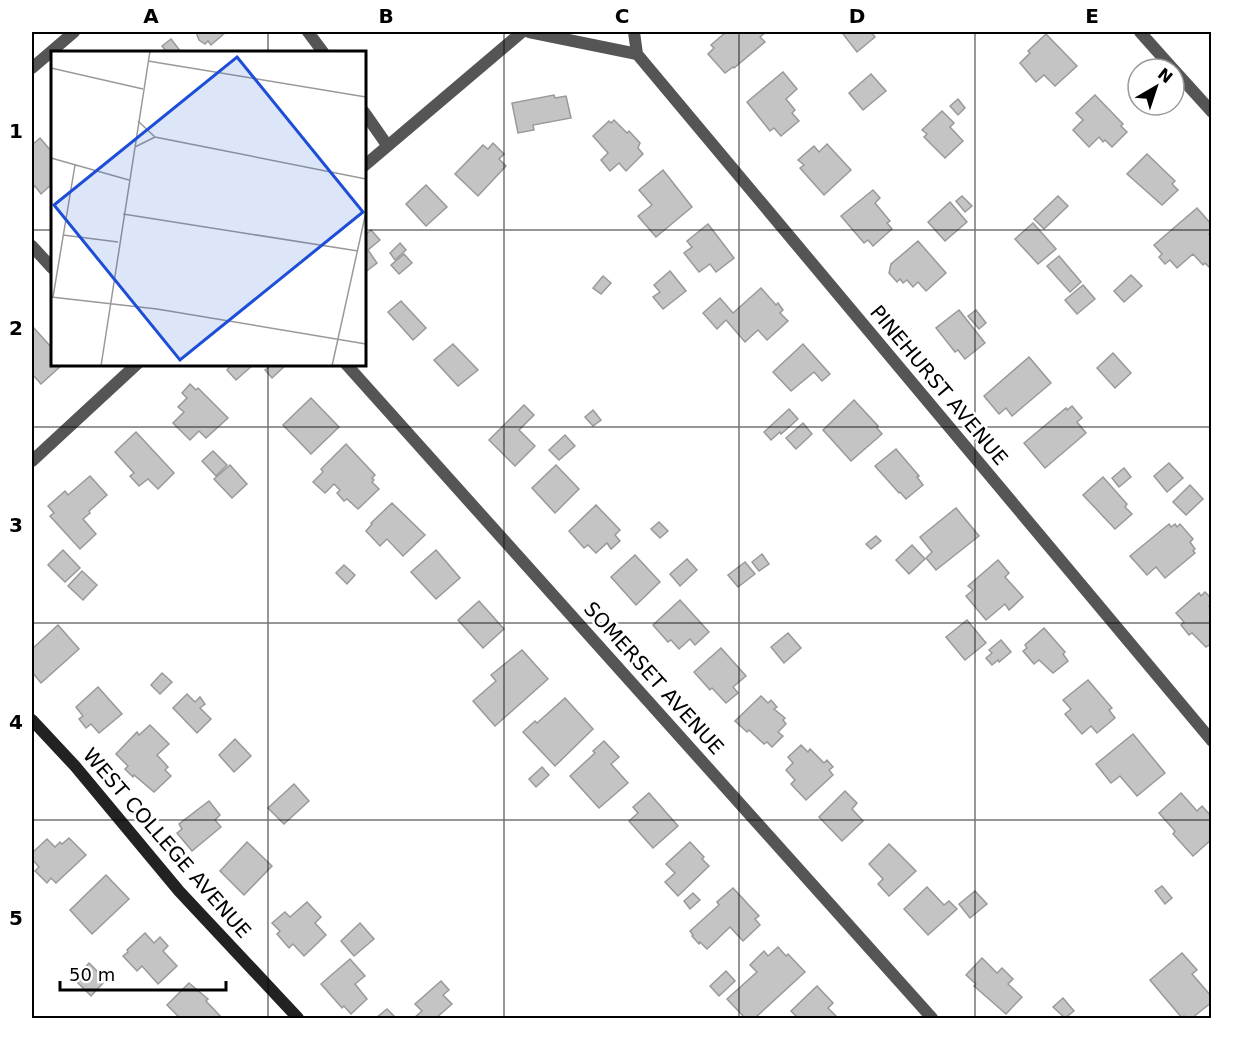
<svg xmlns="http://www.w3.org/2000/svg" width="1243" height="1050" font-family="'DejaVu Sans',sans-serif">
<rect width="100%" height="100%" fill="#fff"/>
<!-- building -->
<g fill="#c4c4c4" stroke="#999" stroke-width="1.5">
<polygon points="196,32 226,32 211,45 208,41 205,44 199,40"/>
<polygon points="726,32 766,32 760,37 765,42 734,68 733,67 725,73 708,54 714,48 711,45"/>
<polygon points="846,32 871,32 875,37 857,52 843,34"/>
<polygon points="1046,34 1077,66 1055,86 1044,75 1036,82 1020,63 1030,53 1028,51"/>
<polygon points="171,39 181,52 167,52 162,46"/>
<polygon points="783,72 797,89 786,99 795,110 792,113 799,121 781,136 774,128 770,131 747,102"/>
<polygon points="871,74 886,91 863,110 849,93"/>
<polygon points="554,95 555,98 566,96 571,118 533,125 534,130 518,133 512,103"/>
<polygon points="1095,95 1123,124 1121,126 1127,132 1112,147 1105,140 1103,142 1099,137 1089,147 1073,130 1083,120 1076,113"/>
<polygon points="958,99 965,108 958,115 950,106"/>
<polygon points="942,111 954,123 950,127 963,141 945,158 924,137 927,134 922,130"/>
<polygon points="614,120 627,133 629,131 640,143 638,148 643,154 626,171 619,163 610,171 601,160 608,153 593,136 609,121 611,123"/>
<polygon points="40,138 52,152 52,184 41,194 35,186 32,189 32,145"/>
<polygon points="493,143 504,154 499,159 506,166 478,196 455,174 483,145 488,149"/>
<polygon points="827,144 851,170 824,195 800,168 804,165 798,160 814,146 819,152"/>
<polygon points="1147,154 1175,181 1172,184 1178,190 1162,205 1127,174"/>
<polygon points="663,170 692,207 656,237 638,216 652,205 639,190"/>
<polygon points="426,185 447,207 426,226 406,204"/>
<polygon points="873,190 880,198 875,203 890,221 887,223 892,229 873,246 868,240 864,243 841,216"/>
<polygon points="962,196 972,206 965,212 956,201"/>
<polygon points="1058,196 1068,206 1044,229 1034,219"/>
<polygon points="950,202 967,222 945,241 928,222"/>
<polygon points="1197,208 1212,225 1212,232 1209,234 1212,237 1212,270 1205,263 1203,265 1193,254 1177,268 1170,260 1165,264 1159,257 1162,254 1154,245"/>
<polygon points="1033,223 1056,249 1038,264 1015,239"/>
<polygon points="708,224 734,258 716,272 710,264 699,272 684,253 692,247 687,241"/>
<polygon points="371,230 380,240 368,250 377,263 364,273 364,236"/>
<polygon points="918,241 946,273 926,291 918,282 913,287 907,280 903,283 900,279 897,282 889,273 891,264"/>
<polygon points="400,243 406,250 395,260 390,253"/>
<polygon points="404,254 412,263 399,274 391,265"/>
<polygon points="1059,256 1081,282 1070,292 1047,266"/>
<polygon points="670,271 686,291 663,309 653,297 660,292 654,285"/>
<polygon points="1131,275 1142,286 1124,302 1114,291"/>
<polygon points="603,276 611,283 601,294 593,288"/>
<polygon points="1083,285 1095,299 1077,314 1065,300"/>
<polygon points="761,288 776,305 778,303 783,310 780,313 788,321 767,340 758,330 745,342 726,320 717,329 703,313 720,298 733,313"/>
<polygon points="401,301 426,328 413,340 388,312"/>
<polygon points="959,310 985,343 965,359 958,350 955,352 936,328"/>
<polygon points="976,310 986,323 979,329 968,316"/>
<polygon points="33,327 52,348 52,364 63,364 41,384 32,374 32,329"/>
<polygon points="453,344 478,370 458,386 434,360"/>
<polygon points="803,344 830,374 822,381 814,372 791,391 773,372"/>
<polygon points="1113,353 1131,373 1115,388 1097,368"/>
<polygon points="1029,357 1051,383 1012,416 1006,408 999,414 984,396"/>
<polygon points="229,364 254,364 236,380 227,370 230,366"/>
<polygon points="264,364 287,364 272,378 265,370 268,368"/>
<polygon points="190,384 196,390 198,388 228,418 206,438 199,431 190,440 173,423 184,412 178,407 187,398 182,393"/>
<polygon points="311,398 339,427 311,454 283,425"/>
<polygon points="854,400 878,426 877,428 882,434 851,461 823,430"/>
<polygon points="524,405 534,415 519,430 535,446 515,466 489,440"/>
<polygon points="1072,406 1082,418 1077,422 1086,433 1045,468 1024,443 1066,408 1067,410"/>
<polygon points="789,409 798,419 781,434 780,432 771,440 764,432"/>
<polygon points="593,410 601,420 593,426 585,417"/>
<polygon points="803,423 812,434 796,449 786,438"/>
<polygon points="136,432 174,473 158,489 148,479 139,486 130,476 134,473 115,452"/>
<polygon points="565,435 575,446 559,460 549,450"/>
<polygon points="346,444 375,475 372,478 374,480 372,482 379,489 358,509 347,499 344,501 337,493 340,490 334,484 325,493 313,482 323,472 321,469"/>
<polygon points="896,449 919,476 917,477 923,485 906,499 900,492 899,493 875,466"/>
<polygon points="213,451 227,465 216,476 202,461"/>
<polygon points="1169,463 1183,478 1167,492 1154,476"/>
<polygon points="230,465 247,484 232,498 214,479"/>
<polygon points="556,465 579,489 555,513 532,488"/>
<polygon points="1124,468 1131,477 1119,487 1112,478"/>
<polygon points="90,476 107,495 89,511 90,513 83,519 96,534 80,549 50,516 54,513 48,506 65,491 68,495"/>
<polygon points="1103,477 1127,504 1125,507 1132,514 1115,529 1083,495"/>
<polygon points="1190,485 1203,499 1186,515 1173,502"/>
<polygon points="392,503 425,535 403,556 387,539 380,546 366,531 372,524 371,523"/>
<polygon points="596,505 620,530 615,535 620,541 611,549 607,543 596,553 588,545 584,548 569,531"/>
<polygon points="956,508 979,536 936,570 926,558 932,552 920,537"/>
<polygon points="659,522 668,531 660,538 651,529"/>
<polygon points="1169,524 1171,527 1175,524 1177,527 1180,524 1193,539 1190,542 1195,549 1193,551 1195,553 1165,578 1156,567 1147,575 1130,556"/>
<polygon points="876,536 881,541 871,549 866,544"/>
<polygon points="912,545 925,559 909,574 896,560"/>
<polygon points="63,550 80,568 65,582 48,565"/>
<polygon points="436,550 460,578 436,599 411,572"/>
<polygon points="762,554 769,564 759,571 752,562"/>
<polygon points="635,555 660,582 636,605 611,577"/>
<polygon points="687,559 697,570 680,586 670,574"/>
<polygon points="998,560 1009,573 1005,577 1023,597 1009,610 1005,604 986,620 966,596 973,590 968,586"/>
<polygon points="745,562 755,574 738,587 728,575"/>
<polygon points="344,565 355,575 347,584 336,573"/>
<polygon points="82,571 97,585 83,600 68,586"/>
<polygon points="1205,592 1212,599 1212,604 1209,606 1212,609 1212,643 1206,647 1192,633 1189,635 1181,625 1184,622 1176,613 1199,593 1201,596"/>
<polygon points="680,600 709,632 695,645 690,639 679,649 671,640 668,642 653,625"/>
<polygon points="479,601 504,629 483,648 458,620"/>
<polygon points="967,620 986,643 965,660 946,637"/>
<polygon points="58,625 79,649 41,683 32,672 32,649"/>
<polygon points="1044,628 1065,652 1063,654 1068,661 1053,673 1039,660 1034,664 1023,651 1027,648 1025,645"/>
<polygon points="788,633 801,648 784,663 771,647"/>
<polygon points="1001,640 1011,652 999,662 998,660 992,665 986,658 992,653 989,650"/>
<polygon points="721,648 746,676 733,687 738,693 726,703 712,688 710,690 694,672"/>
<polygon points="522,650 548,679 495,726 473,701 496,681 491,675"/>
<polygon points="162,673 172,682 160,694 151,685"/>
<polygon points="1088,680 1112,708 1109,710 1115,718 1097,733 1091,726 1082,734 1065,714 1071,709 1063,700"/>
<polygon points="98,687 122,714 99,733 91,724 86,728 79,719 83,716 76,707"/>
<polygon points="187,694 195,702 200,697 205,704 200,708 211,719 197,733 173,708"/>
<polygon points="761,696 768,703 771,700 777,707 774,709 785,718 783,720 786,724 778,732 783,736 772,747 767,742 764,744 749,730 747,732 735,721"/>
<polygon points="565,698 593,729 555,766 523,732 535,721 537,723"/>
<polygon points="150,725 169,744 157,755 168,767 165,770 171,776 154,792 134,775 133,777 125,769 128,766 116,754 137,732 139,735"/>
<polygon points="1133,734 1165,773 1137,796 1120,776 1111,783 1096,764"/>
<polygon points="235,739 251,756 234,772 219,755"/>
<polygon points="604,741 619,757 611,764 628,783 599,808 570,776 595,753 593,751"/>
<polygon points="801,745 808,752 810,749 824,763 827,760 833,767 829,770 833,775 806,800 791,784 795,780 786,770 793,763 788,757"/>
<polygon points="542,767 549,775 536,787 529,779"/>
<polygon points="294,784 309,801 284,824 268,808"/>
<polygon points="845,791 857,803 852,809 863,821 842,841 819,817"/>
<polygon points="649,793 678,826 653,848 629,821 638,813 633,807"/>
<polygon points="1181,793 1197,811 1202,806 1212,817 1212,839 1193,856 1173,834 1175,831 1159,813"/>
<polygon points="209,801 220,815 215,820 221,827 192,851 177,833 182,829 179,824"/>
<polygon points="69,838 86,855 56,883 51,878 47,883 35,871 39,867 32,859 32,853 47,839 55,847 60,842 62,844"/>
<polygon points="247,842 272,866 244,895 220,871"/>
<polygon points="690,842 704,857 702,859 709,866 678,896 665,882 675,873 666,864"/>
<polygon points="889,844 916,871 889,896 878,884 883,879 869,864"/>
<polygon points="106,875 129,899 92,934 70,910"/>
<polygon points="1162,886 1172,898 1165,904 1155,891"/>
<polygon points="927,887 944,905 949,901 957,909 928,935 904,909"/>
<polygon points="733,888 759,916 755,919 760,925 743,941 730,927 707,949 700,942 699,944 692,936 693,935 690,931 719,905 717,902"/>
<polygon points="975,891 987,904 970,918 959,904"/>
<polygon points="693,893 700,900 690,909 684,901"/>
<polygon points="307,902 321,917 315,923 326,935 304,956 293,944 289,948 277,934 280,931 272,923 285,912 290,917"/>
<polygon points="360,923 374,939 354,956 341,941"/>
<polygon points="145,933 154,943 160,937 168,946 163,951 177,966 158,984 142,966 137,971 123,956 128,952 127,950"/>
<polygon points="778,947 786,956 788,954 805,972 755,1018 745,1018 727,999 757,972 750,965 764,951 768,956"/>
<polygon points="1182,953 1197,970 1192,974 1212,997 1212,1002 1192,1018 1186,1018 1184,1016 1182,1018 1150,980"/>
<polygon points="982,958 997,973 1002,968 1013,979 1008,984 1022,997 1006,1014 974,986 976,984 966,975"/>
<polygon points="350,959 365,976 355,984 367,999 351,1014 344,1006 342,1008 321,984"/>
<polygon points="89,963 106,980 91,996 74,979"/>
<polygon points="726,971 735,981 719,996 710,986"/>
<polygon points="441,981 449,990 443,995 452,1004 436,1018 414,1018 422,1011 415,1004"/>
<polygon points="189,983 208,999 206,1001 222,1018 180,1018 167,1005"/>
<polygon points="817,986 833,1003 828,1008 837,1017 798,1018 791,1011"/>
<polygon points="1063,998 1074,1011 1065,1018 1053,1007"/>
<polygon points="387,1009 396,1018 376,1018"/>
</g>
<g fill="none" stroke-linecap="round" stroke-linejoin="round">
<!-- street -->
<g stroke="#555" stroke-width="12">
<polyline points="308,32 323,52"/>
<polyline points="529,32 637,54"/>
<polyline points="634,32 637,54 1212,741"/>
<polyline points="1140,32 1173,69"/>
<polyline points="32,68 74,32"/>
<polyline points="1174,70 1212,112"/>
<polyline points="364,112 387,145"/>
<polyline points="364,166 522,32"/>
<polyline points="32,246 52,268"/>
<polyline points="346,364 932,1018"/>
<polyline points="32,461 137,364"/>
</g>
<!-- secondary -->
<polyline stroke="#222" stroke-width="12" points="32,720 75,766 179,891 298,1018"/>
</g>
<!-- grid -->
<path fill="none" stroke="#000" stroke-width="1.5" stroke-opacity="0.55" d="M268 32V52M504 32V1018M739 32V1018M975 32V1018M32 230H52M364 230H1212M268 364V1018M32 427H1212M32 623H1212M32 820H1212"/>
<g text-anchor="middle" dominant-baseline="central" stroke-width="5" stroke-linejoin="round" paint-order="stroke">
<!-- street labels -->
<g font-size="20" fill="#000" stroke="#fff">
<text transform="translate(939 385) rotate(50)">PINEHURST AVENUE</text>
<text transform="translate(654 678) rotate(48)">SOMERSET AVENUE</text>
<text transform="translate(167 843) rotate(49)">WEST COLLEGE AVENUE</text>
</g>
</g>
<!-- overview -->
<g transform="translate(51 51)">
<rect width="315" height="315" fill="#fff"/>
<path fill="none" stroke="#999" stroke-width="1.5" d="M97 10 315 46M0 17 92 38M87 70 104 86 315 128M84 96 104 86M0 107 78 129M72 163 307 200M12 184 67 191M0 246 106 258 315 293M2 246 24 114M50 315 99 0M281 315 315 161"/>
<path fill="#1d4ed8" fill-opacity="0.15" stroke="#1d4ed8" stroke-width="3" d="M186 6 312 161 129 309 3 154Z"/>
<rect width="315" height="315" fill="none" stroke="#000" stroke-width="3"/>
</g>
<!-- border -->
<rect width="1243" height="1050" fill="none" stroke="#ffffff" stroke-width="66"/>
<!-- north arrow -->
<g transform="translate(1156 87) rotate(39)"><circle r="28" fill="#ffffff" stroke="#999999" stroke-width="1.5"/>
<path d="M0-4.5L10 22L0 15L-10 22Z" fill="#000000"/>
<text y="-9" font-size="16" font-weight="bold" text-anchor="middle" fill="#000000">N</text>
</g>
<!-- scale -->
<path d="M60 981v9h166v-9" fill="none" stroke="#000000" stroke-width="3"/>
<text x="69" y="981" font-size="18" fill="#000000" stroke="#ffffff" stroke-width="4.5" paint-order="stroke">50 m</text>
<rect x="33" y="33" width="1177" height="984" fill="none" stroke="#000" stroke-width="2"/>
<g font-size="20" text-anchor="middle" font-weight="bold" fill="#000">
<text x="151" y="23">A</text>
<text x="386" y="23">B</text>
<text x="622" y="23">C</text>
<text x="857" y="23">D</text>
<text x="1092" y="23">E</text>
<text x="16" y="138">1</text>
<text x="16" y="335">2</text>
<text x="16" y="532">3</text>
<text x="16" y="729">4</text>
<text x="16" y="925">5</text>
</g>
</svg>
